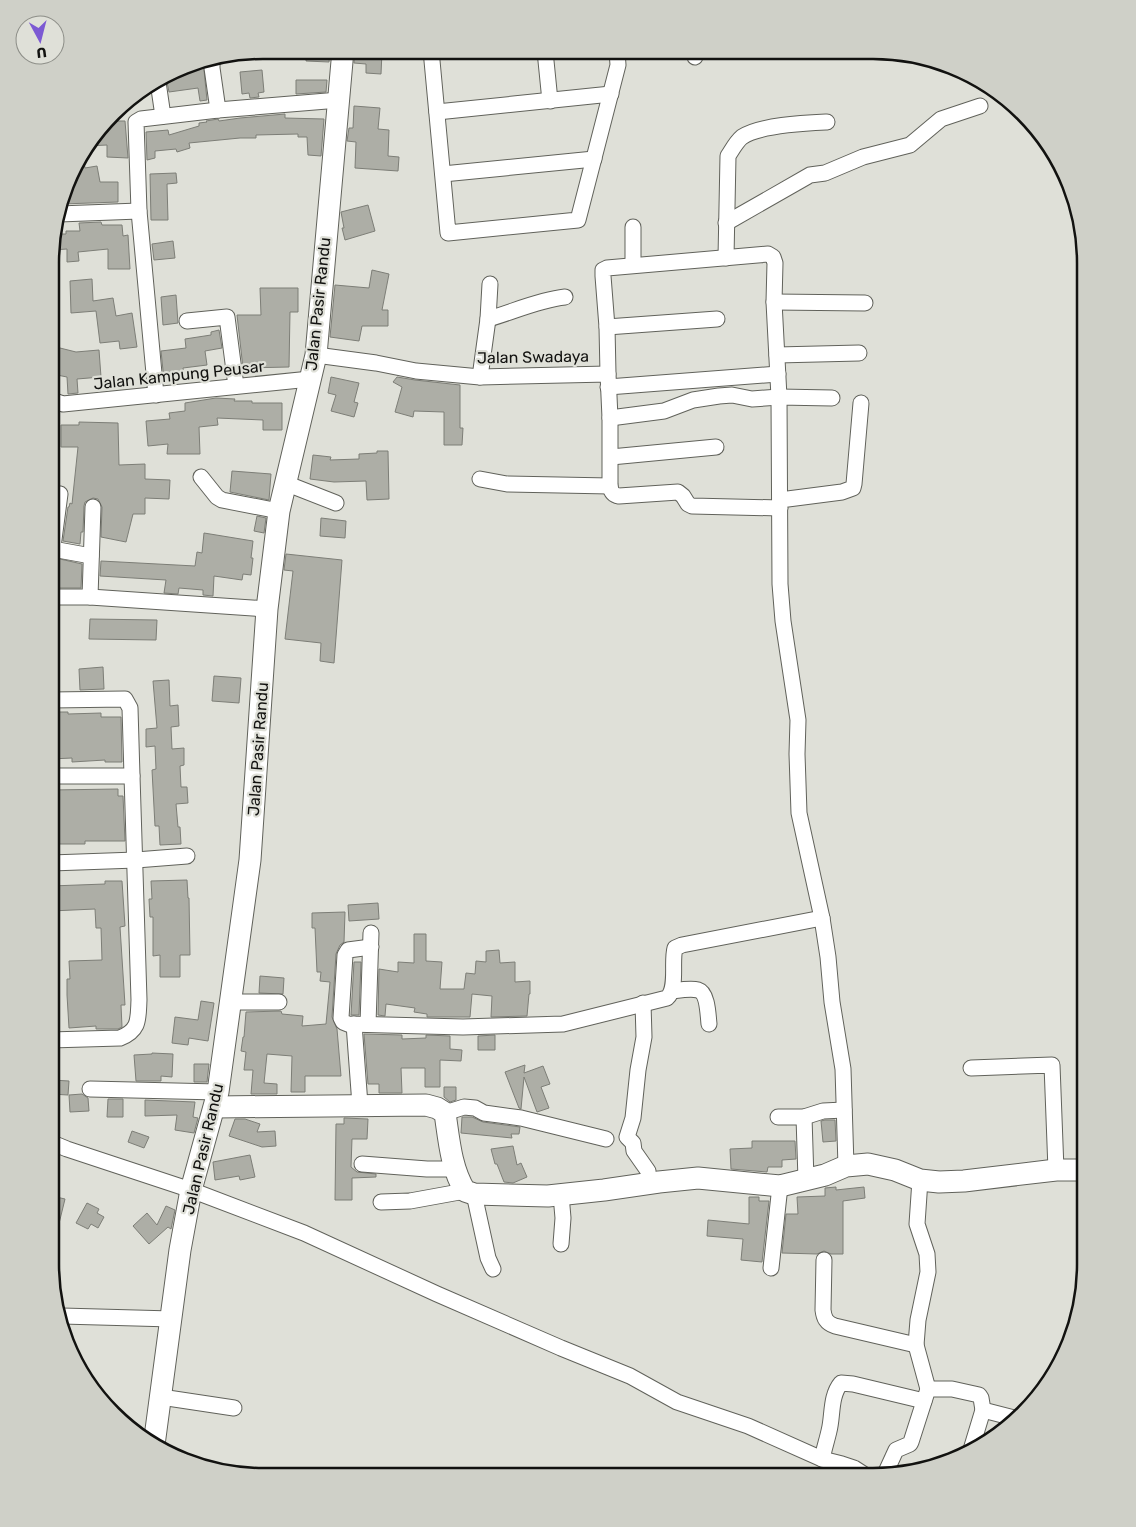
<svg xmlns="http://www.w3.org/2000/svg" width="1136" height="1527" font-family="Rubik,sans-serif">
<rect width="100%" height="100%" fill="#dfe0d8"/>
<!-- building -->
<g fill="#adaea6" stroke="#7d7e77">
<polygon points="307,50 330,50 329,62 306,61"/>
<polygon points="355,51 382,52 381,74 366,73 366,64 354,63"/>
<polygon points="203,60 207,100 200,101 198,88 169,92 166,77 194,61"/>
<polygon points="262,70 264,92 258,93 259,97 250,98 249,93 242,94 240,72"/>
<polygon points="296,80 327,80 326,92 296,94"/>
<polygon points="354,106 380,108 378,129 389,130 388,156 399,157 398,171 355,168 356,142 347,141 349,128 353,128"/>
<polygon points="285,114 285,118 324,119 321,156 308,155 307,137 298,137 298,134 256,135 256,138 240,138 189,143 190,148 177,152 176,149 155,151 155,158 147,160 146,132 168,130 169,135 199,126 199,123 207,122 206,121 218,119 219,121 240,118"/>
<polygon points="112,121 125,121 128,158 107,157 107,145 87,146 102,128 112,127"/>
<polygon points="82,152 85,168 97,166 100,182 118,182 118,202 62,204 78,156"/>
<polygon points="176,173 177,183 167,184 168,220 151,220 150,174"/>
<polygon points="368,205 375,231 345,240 342,228 344,228 341,212"/>
<polygon points="101,222 102,225 122,225 123,236 128,235 130,269 108,269 108,249 78,252 79,261 67,262 67,249 52,250 52,234 66,234 66,231 80,231 79,223"/>
<polygon points="173,241 175,258 154,260 152,244"/>
<polygon points="372,270 389,274 382,310 388,310 388,326 362,326 359,341 330,337 335,285 369,288"/>
<polygon points="92,279 93,301 113,298 116,316 132,313 137,347 120,349 119,341 100,343 96,311 71,313 70,281"/>
<polygon points="260,288 298,288 298,312 290,312 289,367 243,368 237,315 261,315"/>
<polygon points="176,295 178,323 163,325 161,297"/>
<polygon points="219,330 222,348 205,351 207,365 183,368 184,377 164,380 161,351 186,348 185,339 211,335 211,332"/>
<polygon points="52,346 76,352 99,350 101,377 77,379 78,393 68,394 67,377 52,374"/>
<polygon points="331,377 359,383 354,402 358,403 354,417 331,411 336,395 328,393"/>
<polygon points="397,377 415,380 460,385 460,428 463,428 462,445 444,445 444,412 414,411 413,417 395,412 402,387 393,382"/>
<polygon points="216,398 235,399 234,401 252,401 252,403 282,403 282,430 263,430 263,420 217,418 218,425 199,427 200,454 167,454 168,444 148,446 146,421 170,419 169,413 185,411 185,403"/>
<polygon points="79,422 118,423 119,465 145,464 145,479 170,480 169,499 145,498 145,514 133,514 126,542 101,537 102,507 98,499 93,498 85,502 84,506 83,532 81,532 80,544 63,541 68,507 69,507 70,503 72,504 78,447 61,447 61,425 79,425"/>
<polygon points="377,451 388,451 389,499 367,500 366,481 334,482 310,479 313,455 331,457 330,460 359,459 359,454 377,453"/>
<polygon points="232,471 271,474 269,500 230,492"/>
<polygon points="257,516 266,518 264,533 254,531"/>
<polygon points="321,518 346,521 345,538 320,536"/>
<polygon points="204,533 253,541 251,558 253,558 251,575 243,574 242,580 214,576 213,596 203,595 203,590 179,588 178,594 164,593 166,580 100,576 101,561 195,566 197,552 202,553"/>
<polygon points="286,554 342,560 334,663 320,661 321,643 285,639 293,571 284,570"/>
<polygon points="51,557 82,564 81,588 51,588"/>
<polygon points="90,619 157,620 156,640 89,639"/>
<polygon points="103,667 104,689 80,690 79,669"/>
<polygon points="214,676 241,678 239,703 212,701"/>
<polygon points="169,680 170,706 178,705 179,726 171,727 172,749 184,748 184,765 180,766 181,787 187,787 188,803 176,804 178,827 180,827 181,844 160,845 159,826 155,826 152,770 156,769 155,746 146,747 146,729 157,728 153,681"/>
<polygon points="51,712 68,712 68,714 101,713 101,717 121,717 122,762 105,762 105,760 72,762 72,758 51,759"/>
<polygon points="118,789 118,796 123,796 125,841 85,841 85,844 51,844 51,790"/>
<polygon points="187,880 188,898 189,898 190,955 180,955 180,977 160,977 160,955 153,956 153,917 150,917 149,899 152,899 151,881"/>
<polygon points="105,881 122,881 125,926 120,927 125,1005 121,1005 122,1027 118,1029 96,1029 96,1026 69,1028 67,995 67,979 70,979 69,961 102,960 101,928 96,928 95,909 51,911 51,886 105,884"/>
<polygon points="378,903 379,919 349,921 348,905"/>
<polygon points="345,912 344,942 340,945 336,954 332,1017 337,1029 341,1076 305,1076 305,1092 291,1092 292,1056 267,1054 264,1083 277,1084 277,1094 251,1094 253,1070 244,1070 246,1052 241,1051 243,1037 244,1037 246,1012 281,1011 282,1014 303,1016 302,1026 326,1024 330,982 320,981 321,972 317,972 315,928 312,928 312,913"/>
<polygon points="414,934 426,934 426,961 442,962 440,989 464,989 466,973 475,974 476,961 486,962 486,951 499,950 500,963 515,962 515,982 530,981 530,994 529,994 527,1016 491,1017 492,996 472,994 470,1017 427,1017 427,1014 414,1012 415,1008 386,1004 385,1016 378,1015 379,969 398,972 398,962 414,963"/>
<polygon points="354,962 361,962 359,1015 351,1015"/>
<polygon points="260,976 284,978 283,994 259,993"/>
<polygon points="201,1001 214,1003 208,1041 189,1038 188,1045 172,1043 175,1017 198,1020"/>
<polygon points="364,1034 402,1035 402,1039 426,1038 426,1035 450,1036 450,1049 462,1050 461,1061 440,1060 440,1087 425,1087 425,1068 401,1068 402,1093 379,1093 379,1084 368,1084"/>
<polygon points="495,1035 495,1050 478,1050 478,1036"/>
<polygon points="152,1053 173,1054 172,1077 161,1076 161,1081 136,1081 134,1055 152,1054"/>
<polygon points="194,1064 209,1064 207,1082 194,1082"/>
<polygon points="525,1065 524,1073 543,1066 550,1084 541,1087 549,1108 537,1112 524,1077 521,1109 519,1108 505,1072"/>
<polygon points="52,1080 69,1081 68,1095 51,1094"/>
<polygon points="444,1087 456,1087 456,1100 450,1102 444,1097"/>
<polygon points="82,1094 88,1098 89,1111 70,1112 69,1095"/>
<polygon points="108,1099 123,1099 123,1117 107,1117"/>
<polygon points="145,1100 195,1102 193,1117 198,1118 194,1133 175,1130 177,1115 145,1116"/>
<polygon points="462,1117 472,1117 483,1122 520,1127 519,1134 511,1134 512,1138 461,1133"/>
<polygon points="344,1118 368,1119 367,1139 352,1139 351,1167 357,1172 376,1174 376,1177 352,1178 352,1200 335,1200 336,1124 344,1124"/>
<polygon points="235,1119 245,1119 260,1124 257,1132 275,1131 276,1146 262,1147 229,1136"/>
<polygon points="825,1120 835,1120 836,1141 823,1142 821,1121"/>
<polygon points="132,1131 149,1137 144,1148 128,1142"/>
<polygon points="752,1141 795,1141 796,1159 782,1160 782,1167 768,1167 767,1172 731,1169 730,1149 752,1148"/>
<polygon points="513,1146 517,1165 521,1163 527,1177 513,1183 504,1182 497,1164 495,1164 491,1149"/>
<polygon points="250,1155 255,1177 240,1180 239,1176 215,1180 213,1162"/>
<polygon points="836,1187 836,1190 864,1187 865,1198 843,1201 843,1254 831,1254 824,1251 817,1254 782,1253 786,1214 798,1214 797,1197 825,1196 825,1188"/>
<polygon points="52,1196 65,1199 54,1244 50,1243 50,1206"/>
<polygon points="749,1197 759,1197 759,1201 769,1201 762,1262 741,1260 743,1239 707,1236 708,1220 749,1224"/>
<polygon points="87,1203 99,1209 97,1213 104,1217 98,1228 91,1224 88,1229 76,1223"/>
<polygon points="166,1206 175,1210 171,1229 168,1227 149,1244 133,1226 147,1213 157,1225"/>
</g>
<g fill="none" stroke-linecap="round" stroke-linejoin="round">
<defs>
<g id="street">
<polyline points="431,50 448,233 578,220 618,65 617,51"/>
<polyline points="545,51 550,101"/>
<polyline points="694,51 695,57"/>
<polyline points="212,58 212,68 218,110"/>
<polyline points="158,82 163,116"/>
<polyline points="437,112 611,94"/>
<polyline points="443,174 594,159"/>
<polyline points="59,214 139,211"/>
<polyline points="726,223 810,175 825,173 863,157 910,145 941,119 980,106"/>
<path d="M726 258 728 156C732 150 736 142 742 137 759 125 806 123 827 122"/>
<polyline points="633,265 633,227"/>
<polyline points="774,302 865,303"/>
<path d="M488 319C513 312 538 300 565 297"/>
<polyline points="187,321 227,317 236,386"/>
<polyline points="607,327 717,319"/>
<path d="M316 355 376 363 416 371 480 377 608 374 610 418V486C611 492 613 495 619 496L678 492 683 496 688 504 692 506 780 508"/>
<polyline points="777,355 859,353"/>
<polyline points="608,374 607,327 603,276 603,270 607,268 768,254 773,257 775,263 774,302 779,397 780,584 783,621 798,720 797,754 799,813 822,918 828,957 832,1002 843,1069 846,1166"/>
<polyline points="480,377 488,319 490,284"/>
<polyline points="608,387 778,374"/>
<polyline points="156,395 139,211 136,122 141,119 218,110 339,100"/>
<polyline points="52,400 63,404 310,379"/>
<polyline points="610,418 664,411 693,400 719,396 732,395 752,399 779,397 832,398"/>
<polyline points="611,457 716,447"/>
<polyline points="201,477 217,497 222,500 279,511"/>
<polyline points="480,479 507,484 610,486"/>
<polyline points="285,483 336,503"/>
<polyline points="60,494 53,547 58,550 91,556"/>
<polyline points="780,500 842,492 853,488 854,484 861,403"/>
<polyline points="51,597 90,597 267,609"/>
<polyline points="90,597 93,507"/>
<polyline points="51,700 125,699 130,708 132,776"/>
<polyline points="51,863 136,860 187,856"/>
<path d="M371 947 348 950 345 955 341 1018 343 1022 348 1024 463 1027 563 1024 667 998C678 988 671 962 675 948L682 945 822 918"/>
<path d="M673 991C680 990 691 988 698 990 708 993 708 1016 709 1024"/>
<polyline points="231,1002 279,1002"/>
<polyline points="643,1003 644,1037 638,1070 633,1118 627,1137 633,1143 634,1151 648,1171 649,1183"/>
<polyline points="354,1024 360,1105"/>
<polyline points="368,1024 371,933"/>
<path d="M50 1040 120 1038C140 1030 138 1019 139 1000L132 776H51"/>
<polyline points="971,1068 1052,1065 1056,1170"/>
<polyline points="90,1089 218,1092"/>
<polyline points="445,1113 464,1107 475,1108 484,1113 521,1118 606,1139"/>
<polyline points="778,1117 804,1117 823,1111 844,1110"/>
<polyline points="804,1117 806,1180"/>
<polyline points="50,1142 67,1149 191,1190 304,1233 437,1294 561,1348 630,1376 677,1402 748,1426 822,1459 842,1464 854,1468 868,1477"/>
<polyline points="362,1164 427,1169 454,1169"/>
<polyline points="920,1180 917,1224 927,1254 928,1272 918,1320 916,1345 928,1389"/>
<polyline points="474,1194 488,1258 493,1269"/>
<polyline points="561,1195 563,1218 561,1244"/>
<polyline points="381,1202 410,1201 465,1191"/>
<path d="M824 1260 823 1310C824 1318 826 1323 835 1326L916 1345"/>
<polyline points="771,1268 780,1186"/>
<polyline points="62,1316 172,1319"/>
<polyline points="161,1397 234,1408"/>
<polyline points="970,1453 983,1410"/>
<path d="M822 1459C824 1449 827 1440 829 1431 833 1416 830 1396 841 1383L853 1384 924 1401"/>
<polyline points="885,1474 896,1450 910,1444 911,1442 928,1389 952,1389 979,1395 981,1398 983,1410 1018,1419"/>
</g>
<g id="secondary">
<path d="M215 1107 426 1105 437 1108 445 1113C449 1140 451 1168 465 1191L474 1194 548 1196 604 1190 659 1182 698 1178 780 1186 825 1175 846 1166 868 1164 895 1170 920 1180 939 1182 964 1181 1056 1170H1086"/>
<polyline points="154,1445 180,1250 191,1190 218,1092 250,860 267,609 279,511 316,355 343,50"/>
</g>
</defs>
<!-- street casing -->
<use href="#street" stroke="#61625b" stroke-width="17"/>
<!-- secondary casing -->
<use href="#secondary" stroke="#61625b" stroke-width="23"/>
<!-- street -->
<use href="#street" stroke="#fff" stroke-width="15"/>
<!-- secondary -->
<use href="#secondary" stroke="#fff" stroke-width="21"/>
</g>
<g text-anchor="middle" dominant-baseline="central" stroke-width="4.5" stroke-linejoin="round" paint-order="stroke">
<!-- street labels -->
<g font-size="16" fill="#121210" stroke="#dfe0d8">
<text transform="translate(318 304) rotate(-84)">Jalan Pasir Randu</text>
<text transform="translate(533 357) rotate(-1)">Jalan Swadaya</text>
<text transform="translate(179 375) rotate(-6)">Jalan Kampung Peusar</text>
<text transform="translate(258 749) rotate(-86)">Jalan Pasir Randu</text>
<text transform="translate(203 1149) rotate(-77)">Jalan Pasir Randu</text>
</g>
</g>
<!-- crop -->
<path d="M0 0H1136V1527H0ZM263 59H873A204 204 0 0 1 1077 263V1264A204 204 0 0 1 873 1468H263A204 204 0 0 1 59 1264V263A204 204 0 0 1 263 59Z" fill="#cfd0c8" fill-rule="evenodd"/>
<path fill="none" stroke="#121210" stroke-width="2.5" d="M263 59H873A204 204 0 0 1 1077 263V1264A204 204 0 0 1 873 1468H263A204 204 0 0 1 59 1264V263A204 204 0 0 1 263 59Z"/>
<!-- north arrow -->
<g transform="translate(40 40) rotate(173)"><circle r="24" fill="#dfe0d8" stroke="#8d8e88"/>
<path d="M0-4L9 19L0 12L-9 19Z" fill="#7c59d3"/>
<text y="-8" font-size="14" font-weight="bold" text-anchor="middle" fill="#121210">U</text>
</g>
</svg>
